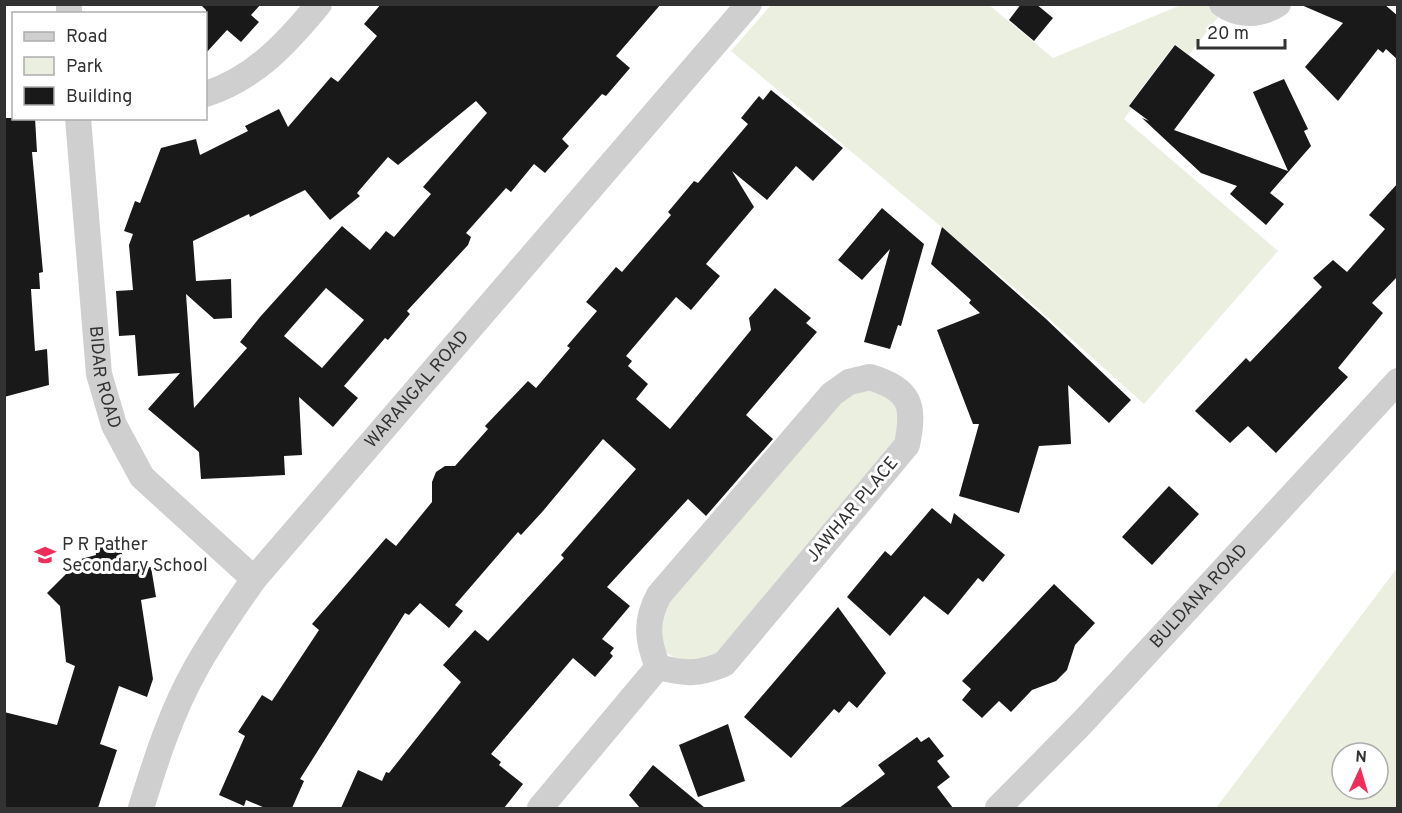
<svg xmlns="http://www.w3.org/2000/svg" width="1402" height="813" font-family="Overpass,sans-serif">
<rect width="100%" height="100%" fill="#fff"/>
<!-- green -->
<g fill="#eaefe0" fill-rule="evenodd">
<polygon points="771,5 989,5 1053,58 1181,5 1209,5 1219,16 1189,55 1175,44 1129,105 1132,108 1124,119 1278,251 1144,404 1018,291 731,51"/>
<path d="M877 387 898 405 904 429 719 655C699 663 664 665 657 637 656 630 658 620 658 612L851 390Z"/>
<path d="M1397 568V808H1216ZM1342 753H1378V789H1342Z"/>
</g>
<!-- building -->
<g fill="#191919" fill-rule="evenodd">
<polygon points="200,4 261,4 251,15 259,22 241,42 227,30 206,53 206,10"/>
<path d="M381 4H661L616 56 630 68 606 96 602 94 562 139 569 146 545 173 534 164 511 192 506 188 466 233 471 237 468 245 407 311 410 314 388 340 385 338 344 386 358 398 333 427 299 397 302 455 284 456 285 475 201 479 199 452 148 409 180 373 138 376 135 335 119 336 116 291 133 290 129 245 133 234 124 231 135 201 140 203 161 148 196 139 200 155 248 131 245 126 279 109 288 127 331 77 338 82 377 36 364 24ZM476 101 487 113 423 187 431 194 394 237 386 231 370 250 342 226 260 317 240 342 247 348 194 408 186 294 214 319 232 318 231 279 196 281 193 241 249 214 250 217 305 190 330 220 360 196 357 193 388 157 398 165ZM326 288 364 320 322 368 284 336Z"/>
<polygon points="1021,4 1036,4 1053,18 1034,41 1009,20"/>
<polygon points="1299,4 1384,4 1398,16 1398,60 1386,49 1383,53 1378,49 1338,101 1305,67 1343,23"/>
<polygon points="1175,45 1215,75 1174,130 1288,171 1253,92 1284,79 1308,129 1304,131 1311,146 1270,193 1284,204 1266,225 1230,194 1237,186 1201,173 1142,118 1149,121 1129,106"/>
<polygon points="771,90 843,148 813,181 796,166 767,200 732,171 754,207 706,264 720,276 691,310 676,297 626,356 632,361 628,366 648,384 636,399 670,429 751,330 749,318 775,288 811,318 806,323 817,332 746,415 773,439 706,516 688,499 607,587 630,606 602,639 614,648 610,653 613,656 595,677 573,658 491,754 501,762 499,765 523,784 504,808 341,808 358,770 382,781 386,772 389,773 461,682 443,665 475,630 488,641 564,558 561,555 636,469 603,439 543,511 521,535 518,532 455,605 463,611 449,628 420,603 409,615 405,613 300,779 304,781 292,808 265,808 246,800 244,806 219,795 245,736 238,732 262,695 272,701 319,630 312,624 386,538 396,546 432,502 432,482 436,472 445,466 455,466 488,429 485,426 528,381 536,388 570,348 567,346 597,311 586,302 616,267 622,272 671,215 668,212 694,181 698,183 748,124 741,118 759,96 763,100"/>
<polygon points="4,118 35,118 37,152 32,152 43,272 39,273 40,289 31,289 35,351 47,349 49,385 4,397"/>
<polygon points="1398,183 1398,276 1372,303 1383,313 1338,368 1348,377 1276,453 1248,426 1230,443 1195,411 1246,358 1250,362 1322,287 1313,278 1333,260 1347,272 1385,229 1369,215"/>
<polygon points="882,208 924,244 901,326 898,325 890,349 864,342 890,249 862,280 838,260"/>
<polygon points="942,227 1045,318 1131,400 1109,423 1068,385 1071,444 1039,446 1019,513 959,496 979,424 973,424 937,330 980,313 969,303 971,300 931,264"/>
<polygon points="1169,486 1199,514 1152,565 1122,537"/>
<polygon points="932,508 951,524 954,513 1005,555 983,582 978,578 948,615 924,596 890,636 847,597 885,551 891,556"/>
<polygon points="120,542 125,571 151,567 156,597 141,600 153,679 147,697 119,686 100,744 117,750 98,808 4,808 4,712 57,725 75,666 66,662 60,606 47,593 81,559 96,555 95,546"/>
<polygon points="1054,584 1095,623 1075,645 1067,670 1056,681 1032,690 1011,712 999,701 982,718 962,700 971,689 962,681"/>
<polygon points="838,607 886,673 857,708 849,701 839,713 834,709 791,758 744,717"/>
<polygon points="728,724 745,781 698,797 679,745"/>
<polygon points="917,737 921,742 929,737 944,756 937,761 950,777 937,787 953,808 839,808 885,774 878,765"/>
<polygon points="653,765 705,808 640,808 629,795"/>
</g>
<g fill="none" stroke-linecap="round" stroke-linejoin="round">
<!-- street -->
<g stroke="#cfcfcf" stroke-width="26">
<polyline points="69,4 69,14"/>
<path d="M1222 4C1239 17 1261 15 1278 4"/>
<path d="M206 94C255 78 287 43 319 4"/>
<path id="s1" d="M78 118 99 374 114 425 142 477 254 579"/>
<path d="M870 377C911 390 915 405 907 445L724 664C697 675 686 674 658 667 647 640 645 621 659 595L832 394 849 382Z"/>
<path id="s2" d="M141 808C156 760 171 712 196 668 213 637 234 608 254 579L749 4"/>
<polyline points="540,808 658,667"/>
<path id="s3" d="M998 808 1081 724 1398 381"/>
</g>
</g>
<!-- icons -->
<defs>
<symbol id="school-bare" viewBox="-9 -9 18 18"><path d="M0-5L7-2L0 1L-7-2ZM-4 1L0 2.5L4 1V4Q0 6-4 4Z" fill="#ef2d5a" stroke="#fff" stroke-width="2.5" paint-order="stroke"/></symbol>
</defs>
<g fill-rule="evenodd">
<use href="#school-bare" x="30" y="540" width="30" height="30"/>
</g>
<g text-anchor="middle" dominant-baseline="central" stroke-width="6" stroke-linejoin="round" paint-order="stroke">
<!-- street labels -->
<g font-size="18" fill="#323232" stroke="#fff">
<text stroke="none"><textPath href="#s1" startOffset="261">BIDAR ROAD</textPath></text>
<text stroke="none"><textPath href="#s2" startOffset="507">WARANGAL ROAD</textPath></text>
<text transform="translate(853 510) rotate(-50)">JAWHAR PLACE</text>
<text stroke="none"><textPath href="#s3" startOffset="292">BULDANA ROAD</textPath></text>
</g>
<!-- poi labels -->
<g font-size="18" fill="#323232" stroke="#fff" text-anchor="start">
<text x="62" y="545">P R Pather<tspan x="62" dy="21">Secondary School</tspan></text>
</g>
</g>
<!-- border -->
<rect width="1402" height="813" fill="none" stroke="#323232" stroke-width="12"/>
<!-- legend -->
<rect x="12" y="12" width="195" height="108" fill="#ffffff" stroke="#adadad" stroke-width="1.5"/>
<rect x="24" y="32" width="30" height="9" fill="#cfcfcf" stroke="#adadad" stroke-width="1.5"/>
<text x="66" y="42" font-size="18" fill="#323232">Road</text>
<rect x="24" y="57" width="30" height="18" fill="#eaefe0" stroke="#adadad" stroke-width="1.5"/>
<text x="66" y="72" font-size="18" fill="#323232">Park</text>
<rect x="24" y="87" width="30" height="18" fill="#191919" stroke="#adadad" stroke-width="1.5"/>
<text x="66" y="102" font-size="18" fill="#323232">Building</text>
<!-- north arrow -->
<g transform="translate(1360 771) rotate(4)"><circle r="28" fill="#ffffff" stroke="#adadad" stroke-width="1.5"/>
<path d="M0-4.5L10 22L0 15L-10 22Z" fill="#ef2d5a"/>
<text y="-9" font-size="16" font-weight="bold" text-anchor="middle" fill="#323232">N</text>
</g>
<!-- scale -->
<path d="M1198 39v9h87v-9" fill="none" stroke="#323232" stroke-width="3"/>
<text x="1207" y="39" font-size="18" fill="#323232" stroke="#ffffff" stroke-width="4.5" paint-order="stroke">20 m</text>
</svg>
